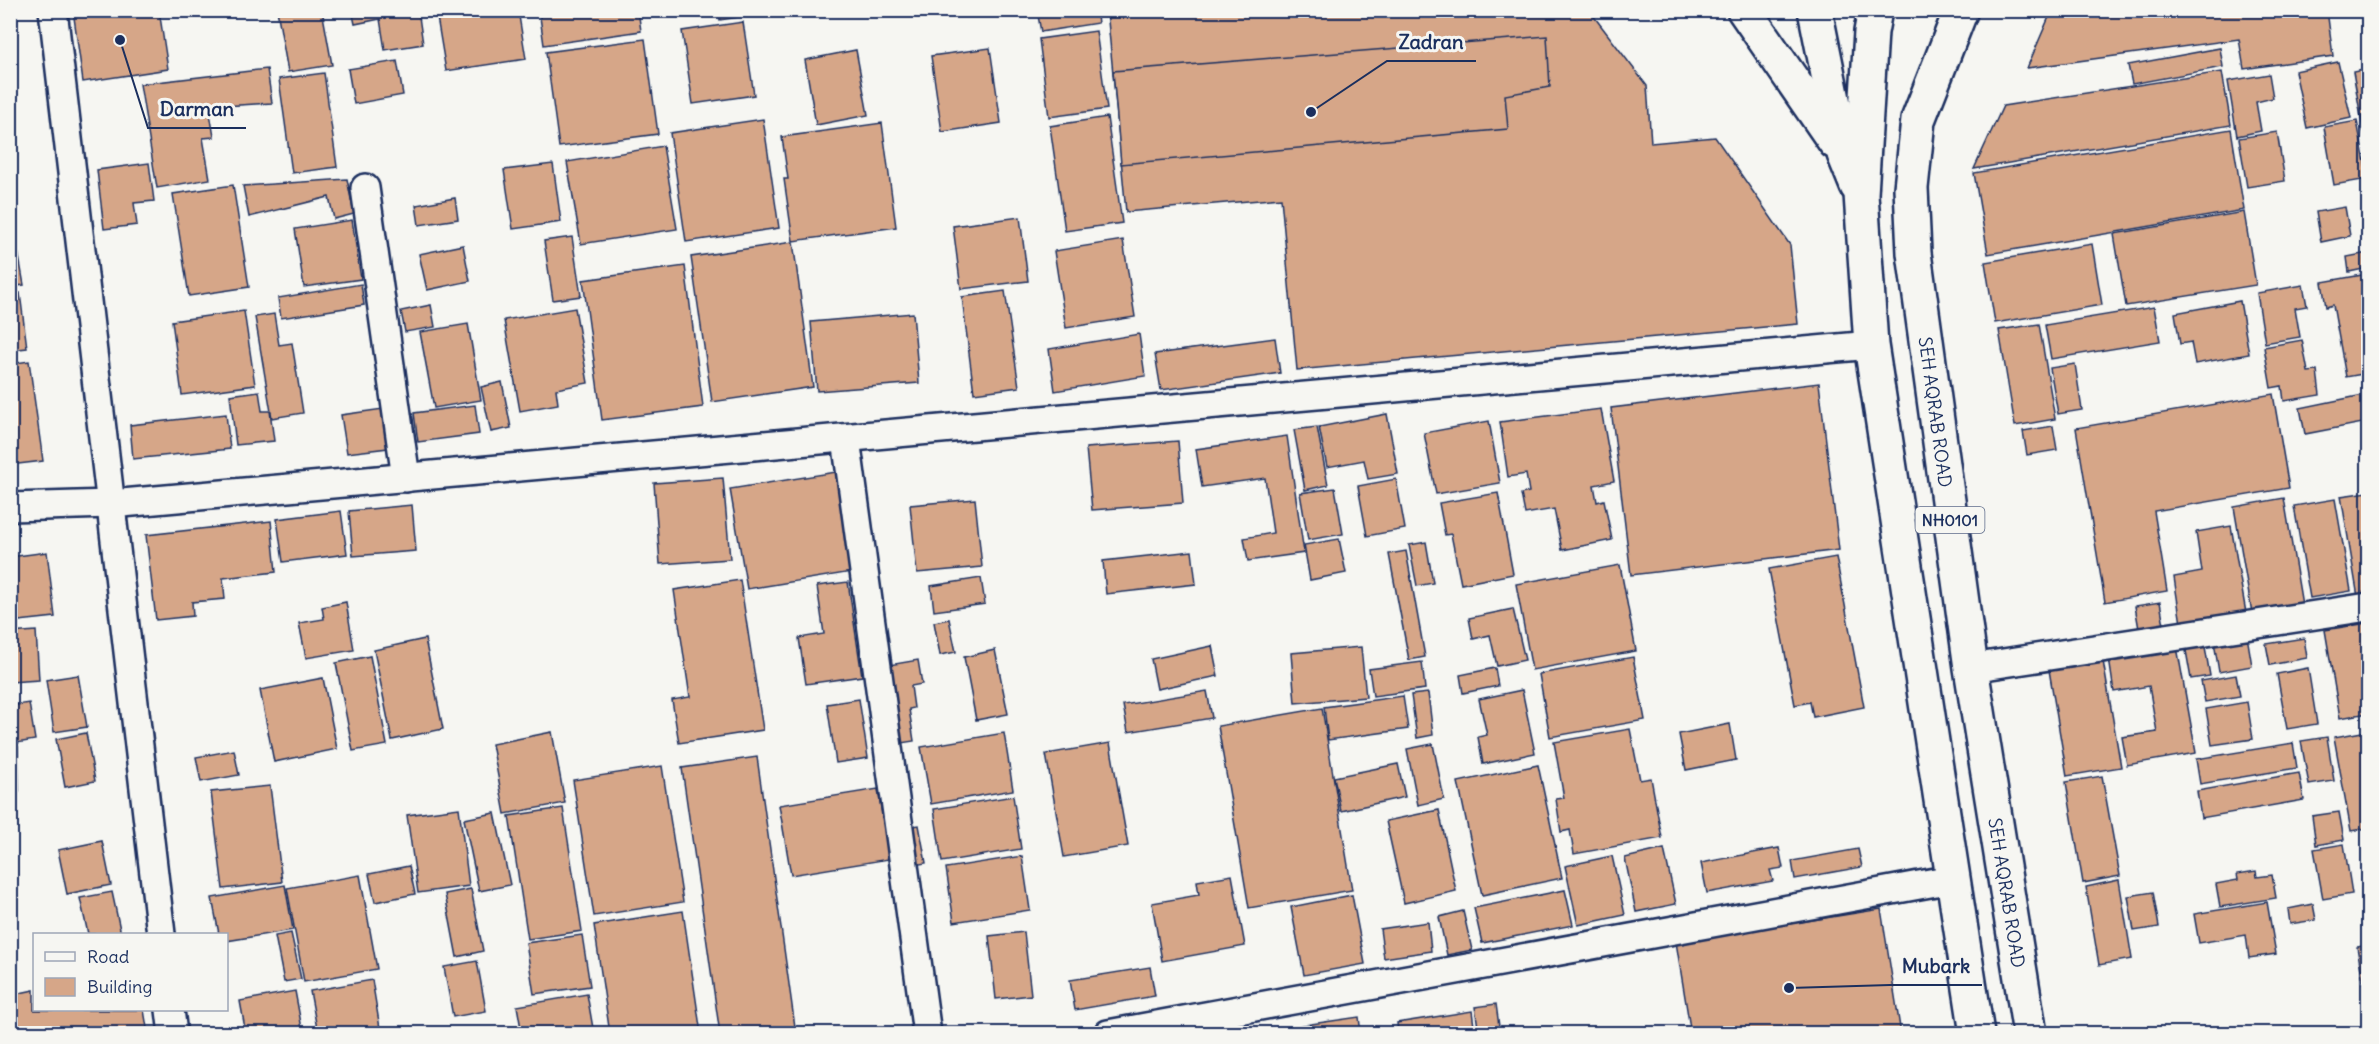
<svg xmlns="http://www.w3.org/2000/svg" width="2379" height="1044" font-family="Delius,sans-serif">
<rect width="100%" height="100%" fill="#f6f6f2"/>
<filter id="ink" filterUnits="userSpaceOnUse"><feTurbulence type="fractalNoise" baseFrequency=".0167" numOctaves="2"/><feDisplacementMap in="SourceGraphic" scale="12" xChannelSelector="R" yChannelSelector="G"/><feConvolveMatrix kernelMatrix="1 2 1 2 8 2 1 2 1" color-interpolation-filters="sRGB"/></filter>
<g filter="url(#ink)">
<!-- building -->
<g fill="#d6a688" stroke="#1b2f5e" stroke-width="1.5">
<polygon points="73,10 159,10 168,69 83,82"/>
<polygon points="277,10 322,10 332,65 288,72"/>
<polygon points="352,10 418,10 423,44 385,50 380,19 355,24"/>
<polygon points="480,10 518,10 526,59 446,71 437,17"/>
<polygon points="539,10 638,10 641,31 544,45"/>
<polygon points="719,10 786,10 720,20"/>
<polygon points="1037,10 1096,10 1098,23 1041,32"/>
<polygon points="1107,10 1589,10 1647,86 1651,143 1715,137 1790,245 1798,324 1297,370 1281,198 1126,212"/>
<polygon points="2052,10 2327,10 2333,56 2244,69 2239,39 2027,68"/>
<polygon points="743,22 754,95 693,104 682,31"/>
<polygon points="1096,31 1107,109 1049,117 1039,39"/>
<polygon points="1547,36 1550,87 1505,95 1508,129 1121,164 1113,71"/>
<polygon points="645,39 658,134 559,147 546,52"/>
<polygon points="990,48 1001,123 942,132 931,56"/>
<polygon points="2220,48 2223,67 2132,84 2128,65"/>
<polygon points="856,50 868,115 816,125 805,60"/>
<polygon points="397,61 403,95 354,104 348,69"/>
<polygon points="2338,62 2351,118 2307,128 2295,71"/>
<polygon points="267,69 272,103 209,107 214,137 203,138 210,179 157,188 140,84"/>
<polygon points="2368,69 2368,157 2353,72"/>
<polygon points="2222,72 2231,125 1974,169 2003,106"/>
<polygon points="324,73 337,167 292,173 279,79"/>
<polygon points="2269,74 2273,98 2256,102 2261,131 2237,136 2228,81"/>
<polygon points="1107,117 1122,223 1065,231 1050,126"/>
<polygon points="763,119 779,228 686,242 670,133"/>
<polygon points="2357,121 2368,179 2334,185 2324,127"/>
<polygon points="882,123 896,227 793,241 784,179 788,179 782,137"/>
<polygon points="2231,129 2244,210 1988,254 1974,173"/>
<polygon points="2277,132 2285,181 2247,187 2239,138"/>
<polygon points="663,146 677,229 581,244 567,162"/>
<polygon points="149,163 154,201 134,203 137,225 104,229 97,170"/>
<polygon points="553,164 561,222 513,229 504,170"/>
<polygon points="347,179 354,214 334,219 329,197 249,217 243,186"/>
<polygon points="233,185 249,287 189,296 173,194"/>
<polygon points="455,198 458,219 419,225 416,205"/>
<polygon points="2345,207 2350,236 2321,242 2316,212"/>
<polygon points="2244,212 2256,285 2126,306 2114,234"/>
<polygon points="1020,217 1028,281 961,289 953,226"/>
<polygon points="352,220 361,279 304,287 295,229"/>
<polygon points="15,234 24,285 10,287 10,235"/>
<polygon points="572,237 581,296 553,300 544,241"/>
<polygon points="1123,240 1135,317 1066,328 1054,251"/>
<polygon points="793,242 813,387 712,402 691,257"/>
<polygon points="2092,244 2102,305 1995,323 1985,262"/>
<polygon points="463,245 470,281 427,290 419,254"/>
<polygon points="2368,253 2368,268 2349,272 2347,257"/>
<polygon points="685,266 703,407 602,420 583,280"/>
<polygon points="2368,274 2368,373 2346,377 2333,305 2326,307 2322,282"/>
<polygon points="361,284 364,305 281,318 278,298"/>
<polygon points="2303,285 2307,306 2295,308 2300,337 2265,343 2257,293"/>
<polygon points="1005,291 1019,387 974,393 962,297"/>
<polygon points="20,293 27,348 10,350 10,295"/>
<polygon points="2240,301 2249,354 2195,364 2191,342 2180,344 2175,313"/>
<polygon points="431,305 435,327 405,332 401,311"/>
<polygon points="2154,307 2160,341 2051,359 2045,325"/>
<polygon points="575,308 588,383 556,389 558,404 520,411 504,320"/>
<polygon points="244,311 255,385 182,395 172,321"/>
<polygon points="913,313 919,383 817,391 811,322"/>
<polygon points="274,314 279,345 292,343 303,413 272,418 255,317"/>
<polygon points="468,324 481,400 434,408 420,332"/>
<polygon points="2039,324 2055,419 2015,426 1999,330"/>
<polygon points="1139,334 1145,376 1055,391 1049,349"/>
<polygon points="1275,338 1280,373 1161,390 1155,354"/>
<polygon points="2302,340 2308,372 2317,371 2320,395 2284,401 2282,386 2271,388 2264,347"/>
<polygon points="29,361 43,461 10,465 10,364"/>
<polygon points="2075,364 2082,410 2058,414 2050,368"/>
<polygon points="502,382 511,428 491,432 481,387"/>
<polygon points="1819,383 1839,550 1631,575 1611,408"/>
<polygon points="259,391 262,411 270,411 274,441 236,445 230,395"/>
<polygon points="2273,394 2289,488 2154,511 2167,591 2105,602 2076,428"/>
<polygon points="2368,394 2368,422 2305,434 2300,408"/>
<polygon points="475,405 479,434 418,442 414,413"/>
<polygon points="383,409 388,448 347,453 341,415"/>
<polygon points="1601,409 1614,481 1594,485 1597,502 1604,500 1612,540 1562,550 1554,509 1525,514 1521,494 1529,492 1526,474 1508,477 1500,422"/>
<polygon points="226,414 230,449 133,459 130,425"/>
<polygon points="1387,414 1398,474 1368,479 1364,460 1327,467 1319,427"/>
<polygon points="1489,421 1500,483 1436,494 1424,433"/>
<polygon points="2053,426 2057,450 2027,455 2023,431"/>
<polygon points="1317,427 1328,485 1305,490 1294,430"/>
<polygon points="1287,436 1304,553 1248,561 1244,538 1273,533 1265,478 1202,487 1196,449"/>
<polygon points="1178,441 1183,503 1092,510 1086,448"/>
<polygon points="836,472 852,572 747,589 730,489"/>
<polygon points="723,478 730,559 660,564 654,483"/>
<polygon points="1396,479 1405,529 1367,536 1358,486"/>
<polygon points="1335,488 1343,534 1308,540 1300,493"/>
<polygon points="2368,492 2368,601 2359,603 2341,496"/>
<polygon points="1498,493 1513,574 1461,584 1451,534 1445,535 1439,503"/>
<polygon points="2284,498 2302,605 2252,613 2234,507"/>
<polygon points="975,499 982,567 917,573 910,505"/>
<polygon points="2335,499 2351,591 2310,598 2294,506"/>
<polygon points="412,505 416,551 353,556 349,511"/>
<polygon points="341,511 347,554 283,562 277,519"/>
<polygon points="271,521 276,572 223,578 225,599 192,602 193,616 156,620 146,535"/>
<polygon points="2231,526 2246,613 2181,624 2174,577 2202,572 2196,532"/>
<polygon points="1339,539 1346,573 1310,580 1304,545"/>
<polygon points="1426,542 1433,583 1417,586 1409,545"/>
<polygon points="1192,551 1196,584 1106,594 1103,561"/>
<polygon points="1406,551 1425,657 1409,660 1389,554"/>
<polygon points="47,552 55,617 10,622 10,557"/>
<polygon points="1836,557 1864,707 1813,717 1810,702 1795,705 1769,569"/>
<polygon points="1620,565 1636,651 1532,670 1516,584"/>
<polygon points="981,578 985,604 934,611 931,586"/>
<polygon points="740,580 763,730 679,743 672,700 690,697 674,590"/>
<polygon points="848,582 862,676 806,684 799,638 824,634 817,586"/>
<polygon points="346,602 354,650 306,658 299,623 324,619 322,607"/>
<polygon points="2160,602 2164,625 2139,629 2135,606"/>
<polygon points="1513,609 1525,660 1497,666 1490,635 1473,639 1469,618"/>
<polygon points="949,619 956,652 940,655 934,622"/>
<polygon points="2368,623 2368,713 2340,718 2325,630"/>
<polygon points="36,631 39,680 10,682 10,633"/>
<polygon points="2247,636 2252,666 2219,672 2214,642"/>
<polygon points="2304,638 2307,658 2270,665 2266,644"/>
<polygon points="425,639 443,729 392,740 374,650"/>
<polygon points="2204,641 2210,676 2191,679 2185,645"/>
<polygon points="1212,646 1218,676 1157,689 1151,659"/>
<polygon points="1361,647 1366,697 1295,703 1291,653"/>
<polygon points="2177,647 2196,753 2127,765 2122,737 2157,732 2149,686 2114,692 2109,658"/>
<polygon points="995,650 1008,714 976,720 964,657"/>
<polygon points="370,656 387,745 353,751 336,663"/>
<polygon points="1633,657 1645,720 1550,737 1539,674"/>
<polygon points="918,660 922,684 911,686 914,708 909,709 914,741 895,744 883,666"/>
<polygon points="2103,661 2121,767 2067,776 2049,670"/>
<polygon points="1422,662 1425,689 1373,696 1369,669"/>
<polygon points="1495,668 1498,686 1463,693 1460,675"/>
<polygon points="2308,668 2317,724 2287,729 2277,674"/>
<polygon points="78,675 87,727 54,732 46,680"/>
<polygon points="2236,675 2240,696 2205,702 2201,681"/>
<polygon points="323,678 337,749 274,762 260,690"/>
<polygon points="1522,690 1535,753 1483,764 1478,737 1487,735 1479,699"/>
<polygon points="1207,691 1212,718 1128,732 1123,705"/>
<polygon points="1428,693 1433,735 1417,738 1411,695"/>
<polygon points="1403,696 1408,729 1328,740 1324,707"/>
<polygon points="859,699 868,758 836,763 827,704"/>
<polygon points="2247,702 2253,739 2212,745 2206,709"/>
<polygon points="29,703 35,740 10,744 10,706"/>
<polygon points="1322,708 1352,890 1249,908 1218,726"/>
<polygon points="1730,724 1736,760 1686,770 1679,734"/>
<polygon points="1630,729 1640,780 1651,778 1662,838 1574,854 1570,830 1561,832 1556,799 1564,798 1554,742"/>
<polygon points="2368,731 2368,828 2351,831 2334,737"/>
<polygon points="552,732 565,803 505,814 492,744"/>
<polygon points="86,733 95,781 65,787 56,739"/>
<polygon points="1004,733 1013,790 931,804 921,747"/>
<polygon points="2327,737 2334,781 2309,785 2301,741"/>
<polygon points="1110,743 1128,846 1064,857 1046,754"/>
<polygon points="2293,743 2297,768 2200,784 2196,759"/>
<polygon points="1433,744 1444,799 1418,805 1407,749"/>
<polygon points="18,747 19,791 10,793 10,749"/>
<polygon points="234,750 239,775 201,782 196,757"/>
<polygon points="757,757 796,1034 720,1034 682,768"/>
<polygon points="1398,764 1405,797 1341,811 1334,777"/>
<polygon points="1538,765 1562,878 1482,895 1458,782"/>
<polygon points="662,766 683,902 594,916 573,780"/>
<polygon points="2299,773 2304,800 2201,818 2197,791"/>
<polygon points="2102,776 2120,876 2083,883 2066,782"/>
<polygon points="270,786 282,882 223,889 211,792"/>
<polygon points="878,789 889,859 791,875 779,805"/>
<polygon points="1013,796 1021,849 942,862 934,809"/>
<polygon points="459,808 469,886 418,893 407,815"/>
<polygon points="563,808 582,931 528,939 509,816"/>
<polygon points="1439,810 1456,891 1404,903 1386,821"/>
<polygon points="2339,812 2344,840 2316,845 2312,816"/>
<polygon points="495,813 510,885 479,891 464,819"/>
<polygon points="919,825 926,863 909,866 902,828"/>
<polygon points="102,841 111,885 67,894 58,850"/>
<polygon points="2344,844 2352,894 2323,899 2314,849"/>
<polygon points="1779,848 1783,868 1770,870 1773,881 1707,893 1701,863"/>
<polygon points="1664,849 1676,904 1636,912 1625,858"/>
<polygon points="1858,849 1862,867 1795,879 1792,861"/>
<polygon points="1022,856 1030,910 954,922 946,868"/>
<polygon points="1612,856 1625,915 1578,925 1565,866"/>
<polygon points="409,866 415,894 375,902 369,874"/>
<polygon points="2256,871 2257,877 2272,875 2276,898 2220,907 2216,884 2238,880 2237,874"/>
<polygon points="360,875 377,969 304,982 287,888"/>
<polygon points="1232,875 1245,946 1162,961 1152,903 1199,895 1197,881"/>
<polygon points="2119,880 2132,959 2099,965 2086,887"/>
<polygon points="285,885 293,930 226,941 226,934 219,934 212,898"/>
<polygon points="471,889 483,951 457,957 445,894"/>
<polygon points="1565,890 1573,925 1482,943 1474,908"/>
<polygon points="112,892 121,934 88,934 80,898"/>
<polygon points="2153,892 2159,927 2134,931 2128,896"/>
<polygon points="1352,895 1365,964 1304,975 1291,907"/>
<polygon points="2267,902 2276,954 2249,958 2246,935 2199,943 2194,914"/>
<polygon points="2313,904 2316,920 2290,924 2288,909"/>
<polygon points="1881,909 1901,1034 1691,1034 1676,942"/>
<polygon points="683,911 701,1034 610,1034 594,925"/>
<polygon points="1463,911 1472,950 1447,955 1439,917"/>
<polygon points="1428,922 1431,951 1384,958 1380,929"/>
<polygon points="1024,932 1031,995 996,999 989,936"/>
<polygon points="291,933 301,979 284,982 275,936"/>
<polygon points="582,935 590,986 534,994 526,943"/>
<polygon points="2368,945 2368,1010 2357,947"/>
<polygon points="477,961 486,1011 453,1017 444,967"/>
<polygon points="1150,967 1155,996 1075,1010 1070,980"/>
<polygon points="372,980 381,1034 318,1034 310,991"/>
<polygon points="34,990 34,1010 144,1010 148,1034 10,1034 10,995"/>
<polygon points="295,991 303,1034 246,1034 240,1001"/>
<polygon points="587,994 594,1034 522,1034 517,1006"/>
<polygon points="1496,1004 1500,1034 1479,1034 1475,1007"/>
<polygon points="1472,1011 1475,1034 1398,1034 1397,1023"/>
<polygon points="1359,1017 1361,1034 1285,1034 1284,1028"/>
</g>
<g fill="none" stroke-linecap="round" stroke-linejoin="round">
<defs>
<g id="minor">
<polyline points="53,10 161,934"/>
<polyline points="365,188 406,478"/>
<polyline points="846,439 927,1034"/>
<polyline points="10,507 111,504 1871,345"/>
<polyline points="1971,668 2368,607"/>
<polyline points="170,1010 173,1034"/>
<polyline points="1108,1034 1952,879"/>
</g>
<g id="trunk">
<polyline points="1744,10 1835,142"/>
<polyline points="1815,10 1844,154 1857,186"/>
<polyline points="1875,10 1871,32 1861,194 1871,345 1977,1034"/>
<path id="s1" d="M1961 10 1918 120 1911 188 1914 253 1971 668 2030 1034"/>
</g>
</defs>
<!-- minor casing -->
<use href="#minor" stroke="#1b2f5e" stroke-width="32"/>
<!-- trunk casing -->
<use href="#trunk" stroke="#1b2f5e" stroke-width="38"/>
<!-- minor -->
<use href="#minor" stroke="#f6f6f2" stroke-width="27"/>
<!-- trunk -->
<use href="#trunk" stroke="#f6f6f2" stroke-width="33"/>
</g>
</g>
<g text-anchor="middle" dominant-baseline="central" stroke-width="6" stroke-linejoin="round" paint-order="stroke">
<!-- shield labels -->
<rect fill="#f6f6f2" stroke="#5d6b8a" stroke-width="1.5" x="1915.5" y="507" width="69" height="26" rx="4.5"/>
<g font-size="16" font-weight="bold" fill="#1b2f5e">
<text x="1950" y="520">NH0101</text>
</g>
<!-- street labels -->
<g font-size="18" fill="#1b2f5e" stroke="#f6f6f2">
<text stroke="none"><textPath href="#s1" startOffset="412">SEH AQRAB ROAD</textPath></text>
<text stroke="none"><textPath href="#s1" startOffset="898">SEH AQRAB ROAD</textPath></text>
</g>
</g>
<!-- callouts -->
<path fill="none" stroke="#1b2f5e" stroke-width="2" d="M1311 112L1387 61H1476M120 40L148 128H246M1789 988L1890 985H1982"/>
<g fill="#1b2f5e" stroke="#f6f6f2" stroke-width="2">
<circle cx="1311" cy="112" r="6"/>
<circle cx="120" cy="40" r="6"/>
<circle cx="1789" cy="988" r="6"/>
</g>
<g font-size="20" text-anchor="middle" font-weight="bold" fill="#1b2f5e" stroke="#f6f6f2" stroke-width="6" stroke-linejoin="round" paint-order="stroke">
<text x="1431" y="49">Zadran</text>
<text x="197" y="116">Darman</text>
<text x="1936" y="973">Mubark</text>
</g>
<!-- margin -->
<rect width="2379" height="1044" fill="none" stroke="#f6f6f2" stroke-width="36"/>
<rect x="18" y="18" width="2343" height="1008" fill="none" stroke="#1b2f5e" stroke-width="2" filter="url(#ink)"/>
<!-- legend -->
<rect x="33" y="933" width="195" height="78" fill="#f6f6f2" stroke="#9ea6b7" stroke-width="1.5"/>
<rect x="45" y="952" width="30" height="9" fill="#f6f6f2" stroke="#9ea6b7" stroke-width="1.5"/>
<text x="87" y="963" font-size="18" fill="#1b2f5e">Road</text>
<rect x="45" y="978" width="30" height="18" fill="#d6a688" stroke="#9ea6b7" stroke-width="1.5"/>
<text x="87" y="993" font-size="18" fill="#1b2f5e">Building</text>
</svg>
